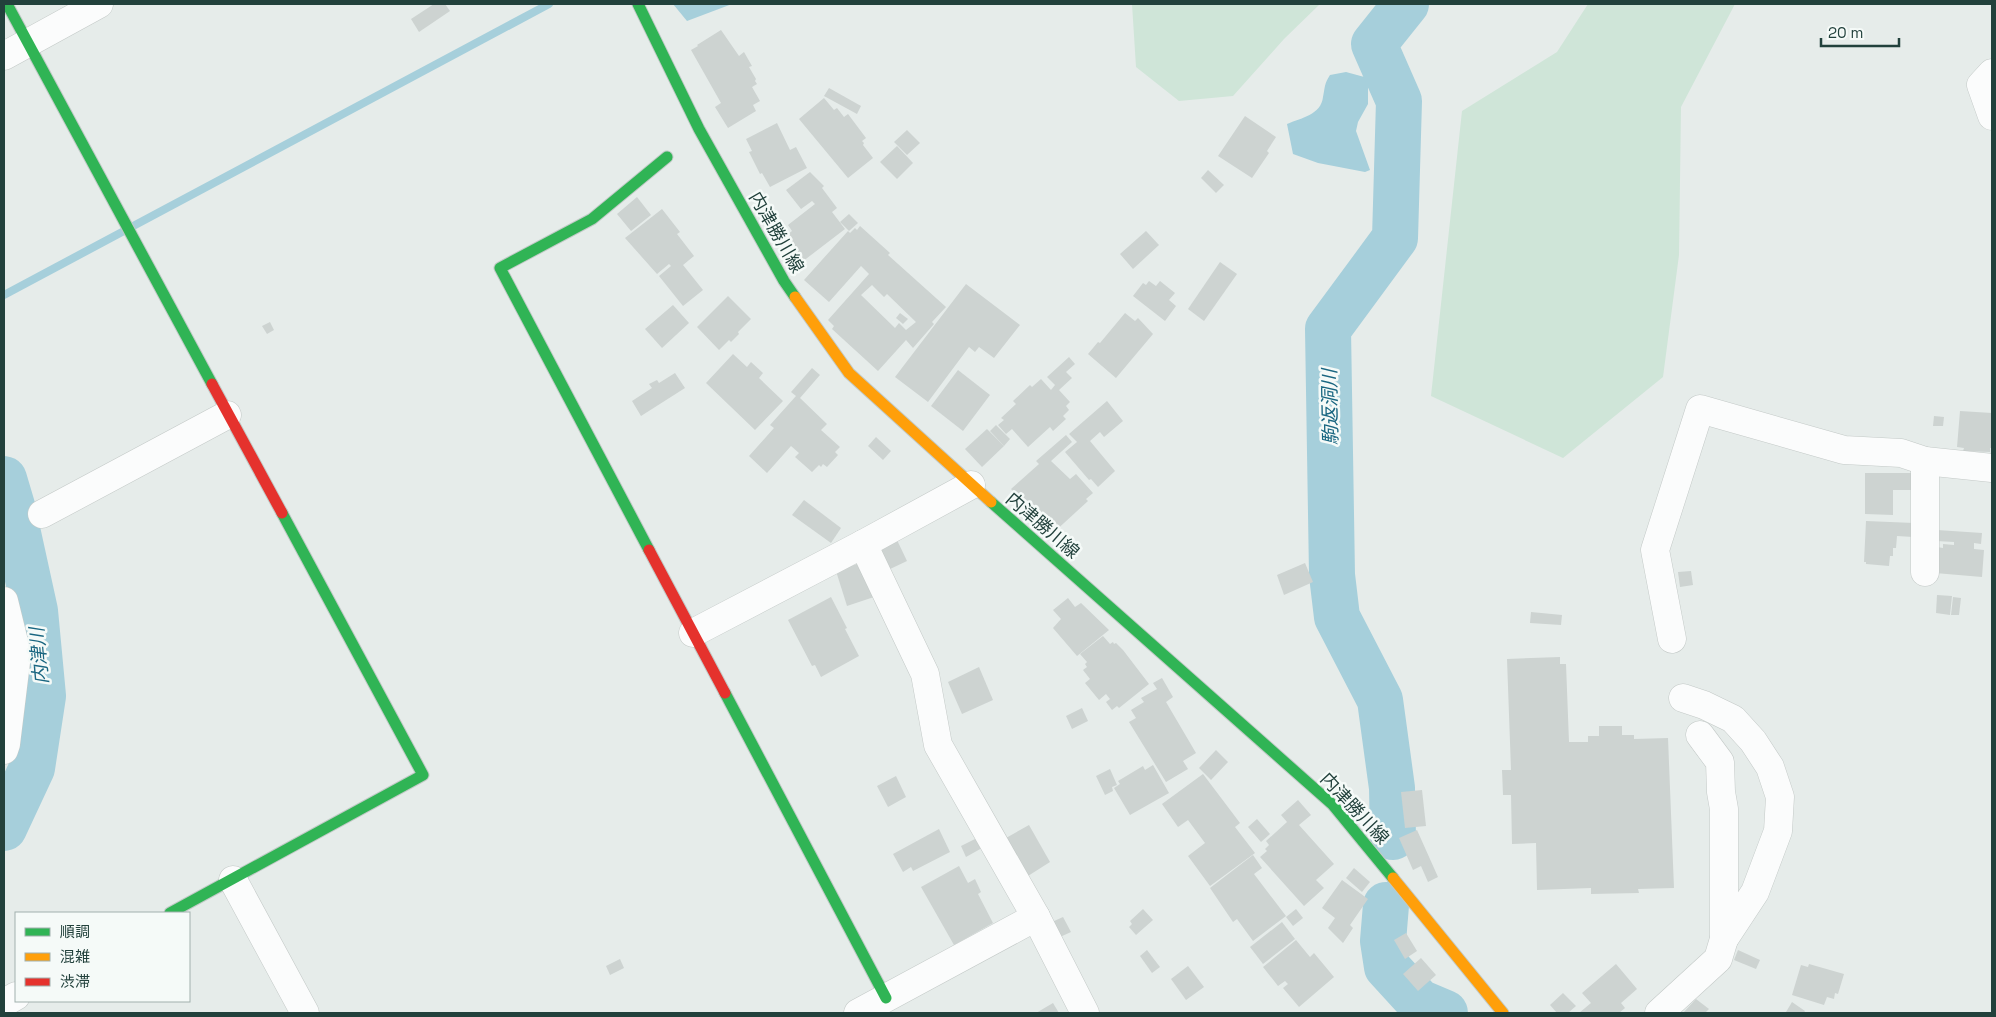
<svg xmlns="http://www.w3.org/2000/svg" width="1996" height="1017" font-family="'Space Grotesk','Noto Sans JP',sans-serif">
<rect width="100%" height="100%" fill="#e6ecea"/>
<!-- green -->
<g fill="#cfe5d8">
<polygon points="1132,4 1320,4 1284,39 1233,96 1179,101 1136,67"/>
<polygon points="1588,4 1735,4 1681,107 1679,255 1663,377 1563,458 1431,396 1462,111 1557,52"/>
</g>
<!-- water -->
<g fill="#a6cfdb">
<polygon points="673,4 732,4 687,21"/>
<path d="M1346 72 1368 78V104L1358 122 1356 131 1370 170 1365 172 1318 163 1293 154 1287 124C1301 118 1321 115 1323 97 1325 88 1324 84 1330 75Z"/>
</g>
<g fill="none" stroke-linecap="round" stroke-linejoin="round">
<!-- stream -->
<polyline stroke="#a6cfdb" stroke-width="8" points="4,295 549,4"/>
<!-- river -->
<g stroke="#a6cfdb" stroke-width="46">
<polyline points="4,479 12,506 35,611 43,696 32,768 4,828"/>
<polyline points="1393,837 1392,788 1380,700 1337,617 1332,575 1328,329 1395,238 1399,101 1374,44 1406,4"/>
<polyline points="1386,905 1383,941 1387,967 1419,1002 1445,1013"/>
</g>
</g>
<!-- building -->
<g fill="#cdd3d1" fill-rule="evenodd">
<polygon points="434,4 445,4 450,11 419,32 411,19"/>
<polygon points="721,30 739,56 744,52 752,66 749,67 756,79 755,81 757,84 752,87 760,101 753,105 756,111 728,128 715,107 721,103 691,50 698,46 697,45"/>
<polygon points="829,88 861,106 857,114 824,96"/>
<polygon points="824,98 834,110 837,108 844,117 848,114 866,138 862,141 864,143 863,145 873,158 848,178 799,119"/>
<polygon points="1245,116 1276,137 1267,151 1269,153 1252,178 1218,156"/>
<polygon points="777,123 790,150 796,147 807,168 770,187 762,173 760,174 749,152 752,151 746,139"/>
<polygon points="907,130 920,143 907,155 894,142"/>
<polygon points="897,146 913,163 897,179 880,162"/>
<polygon points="1208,170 1224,185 1216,193 1201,178"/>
<polygon points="810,172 824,186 822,188 837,208 832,212 845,229 798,265 779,241 792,231 788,225 815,204 812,201 801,209 786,190"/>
<polygon points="637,197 651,215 631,231 617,214"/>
<polygon points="662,209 680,232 677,234 694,256 683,265 703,290 683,306 659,276 671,266 669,264 657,274 625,238"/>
<polygon points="849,214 858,223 849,231 840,222"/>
<path d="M860 226 890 253 888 255 946 307 932 322 934 324 913 348 906 340 878 371 832 329 834 326 828 320 869 274 861 266 829 302 804 280 848 231 850 233 855 228 857 230ZM872 285 884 297 887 294 916 322 906 330 899 323 895 328 861 295Z"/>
<polygon points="1146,231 1159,245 1133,269 1120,254"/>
<polygon points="1220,262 1237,274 1204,321 1188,309"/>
<polygon points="1149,281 1156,286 1160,281 1175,293 1169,300 1176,306 1165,321 1133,296 1143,283 1146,285"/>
<polygon points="966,284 1020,325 994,358 979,347 975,352 969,347 928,402 895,377"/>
<polygon points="728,296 751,319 738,332 739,334 731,342 729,340 719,350 697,327"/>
<polygon points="673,305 689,323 662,348 645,329"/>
<polygon points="900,313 908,319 903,324 896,318"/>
<polygon points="1125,313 1135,321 1138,318 1153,334 1116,378 1088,354 1098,342 1100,343"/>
<polygon points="270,322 274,330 267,334 262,326"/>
<polygon points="733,354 747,367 751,362 763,373 759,378 783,401 755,430 706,383"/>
<polygon points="1069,357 1075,364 1066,372 1072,378 1059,390 1070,402 1066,406 1069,410 1063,416 1066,419 1053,431 1050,427 1028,447 1012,429 1006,434 998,425 1004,420 1001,418 1016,404 1013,401 1030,385 1032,387 1041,379 1051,390 1055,385 1047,377"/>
<polygon points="812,368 820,375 800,398 827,424 821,430 840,447 835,452 838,455 827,467 823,464 821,467 819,465 812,472 795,457 799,453 791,446 767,473 749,456 774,428 770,425 796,396 791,392"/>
<polygon points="958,370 990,395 963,431 931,406"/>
<polygon points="675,373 685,388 641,416 632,401 652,388 649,384 657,380 659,383"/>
<polygon points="1107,401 1123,421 1104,437 1100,432 1090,441 1115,471 1098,487 1091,479 1089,480 1065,452 1077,442 1069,434"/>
<polygon points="1960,411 1992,413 1992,448 1990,448 1990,452 1963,451 1964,448 1957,447"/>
<polygon points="1934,416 1944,417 1943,426 1933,426"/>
<polygon points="996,425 1010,439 1004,446 990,431"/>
<polygon points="987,429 1004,446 982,467 965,449"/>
<polygon points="1066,435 1072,442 1051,461 1070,479 1076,474 1093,493 1086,499 1088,501 1052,534 1011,489 1039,464 1036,461"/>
<polygon points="876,437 891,451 883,460 868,446"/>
<polygon points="1865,473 1911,473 1911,490 1893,490 1893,515 1865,514"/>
<polygon points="804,500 841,528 831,543 792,515"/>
<polygon points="1866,521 1914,523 1913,537 1897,536 1896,548 1893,548 1893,556 1890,556 1889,566 1866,564 1866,562 1864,562"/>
<polygon points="1937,530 1982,533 1981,544 1974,543 1974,549 1984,550 1982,577 1935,573 1937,547 1943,548 1943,544 1954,545 1954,542 1936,541"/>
<polygon points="897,540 907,561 888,570 879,548"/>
<polygon points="863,562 874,597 847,606 836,571"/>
<polygon points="1305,563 1313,582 1284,595 1277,575"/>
<polygon points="1691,571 1693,585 1680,587 1678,572"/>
<polygon points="1937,595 1952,596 1950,615 1936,613"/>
<polygon points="831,597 847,628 845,629 859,656 821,677 815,665 812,666 788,620"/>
<polygon points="1953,597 1961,598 1959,615 1951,615"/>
<polygon points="1068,598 1075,607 1081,603 1109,630 1077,656 1053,628 1061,619 1053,610"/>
<polygon points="1531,612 1562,615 1561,625 1530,623"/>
<polygon points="1103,636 1110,644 1113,642 1114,644 1116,643 1123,650 1149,684 1119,708 1117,706 1112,710 1106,702 1110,699 1106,694 1099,700 1085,683 1090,679 1083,670 1087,667 1085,664 1087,662 1080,654"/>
<polygon points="1560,657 1560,664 1566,664 1569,742 1588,742 1588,736 1599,736 1599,726 1622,726 1622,735 1634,735 1634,739 1668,738 1674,888 1638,889 1639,893 1591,894 1591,888 1537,890 1536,843 1512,844 1511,795 1503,795 1502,770 1511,770 1507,659"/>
<polygon points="979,667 993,700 962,714 948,682"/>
<polygon points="1162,678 1173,697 1166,702 1196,753 1183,761 1188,769 1166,782 1129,722 1136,718 1131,710 1144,702 1141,698 1157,689 1153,683"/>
<polygon points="1082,708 1088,721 1072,729 1066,716"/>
<polygon points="1216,750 1228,762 1211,780 1199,768"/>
<polygon points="1153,765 1169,793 1130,815 1114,788 1120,784 1118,781 1143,766 1145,770"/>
<polygon points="1110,769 1117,785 1112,787 1113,791 1105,795 1096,776"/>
<polygon points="1203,774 1240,823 1235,827 1255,853 1210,886 1188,856 1205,843 1188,820 1178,827 1162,804"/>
<polygon points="896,776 906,797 888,807 877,786"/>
<polygon points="1422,790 1426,826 1405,828 1401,792"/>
<polygon points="1298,800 1311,815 1299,825 1334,864 1316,880 1324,888 1304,906 1260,857 1267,851 1265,849 1269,845 1266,841 1287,822 1281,815"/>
<polygon points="1257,819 1270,834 1261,842 1248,827"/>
<polygon points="1029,825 1050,862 1028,876 1006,838"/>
<polygon points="939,829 950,852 913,871 911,867 903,872 893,854"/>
<polygon points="1417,830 1438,877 1428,882 1421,866 1413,870 1399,838"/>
<polygon points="977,838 982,848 966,857 961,846"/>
<polygon points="1253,855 1262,868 1254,874 1286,916 1253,941 1237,919 1233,922 1210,888"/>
<polygon points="959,866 968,883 975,879 981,892 978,894 993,923 954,945 921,887"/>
<polygon points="1354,868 1370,882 1362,892 1346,878"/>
<polygon points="1342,880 1368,899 1350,925 1353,928 1343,943 1328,928 1335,918 1322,908"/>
<polygon points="1143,909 1153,920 1136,935 1129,927 1132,924 1130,921"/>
<polygon points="1296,909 1303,918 1293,926 1286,917"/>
<polygon points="1063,917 1071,932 1060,937 1052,922"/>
<polygon points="1282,922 1295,939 1263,964 1250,947"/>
<polygon points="1406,933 1417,951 1405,959 1394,940"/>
<polygon points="1296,940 1310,957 1314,953 1334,977 1299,1007 1283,988 1288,984 1285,981 1278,986 1263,967"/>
<polygon points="1147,950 1160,967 1152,973 1140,956"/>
<polygon points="1738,950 1760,960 1756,969 1734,960"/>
<polygon points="1421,958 1436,975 1418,991 1403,974"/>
<polygon points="620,959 624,968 610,975 606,966"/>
<polygon points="1616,964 1637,989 1621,1003 1625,1008 1619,1013 1579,1013 1591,1003 1582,993"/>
<polygon points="1809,964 1844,974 1838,994 1835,993 1834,999 1827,997 1824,1005 1792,995 1801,965 1808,967"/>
<polygon points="1188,966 1204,987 1186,1000 1171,979"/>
<polygon points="1563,993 1576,1006 1568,1013 1557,1013 1550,1005"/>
<polygon points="1696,999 1709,1009 1705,1013 1683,1013"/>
<polygon points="1792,1002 1805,1011 1804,1013 1786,1012"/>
<polygon points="1053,1003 1059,1013 1036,1013"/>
</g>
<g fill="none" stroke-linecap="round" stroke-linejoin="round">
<defs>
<g id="street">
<polyline points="4,56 99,4"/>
<polyline points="1992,73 1981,85 1992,116"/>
<polyline points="42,514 227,415"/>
<polyline points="863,544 925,674 938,745 1036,917 1085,1013"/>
<polyline points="1925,572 1925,461"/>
<polyline points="4,601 17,654 6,744 4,750"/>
<polyline points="693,633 863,544 971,485"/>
<polyline points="1672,639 1655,550 1700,409 1844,450 1901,453 1925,461 1992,468"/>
<polyline points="1683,698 1704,705 1733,719 1753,741 1770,767 1780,797 1778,831 1755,892 1724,939"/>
<polyline points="233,880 305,1013"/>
<polyline points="4,1003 16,996"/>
<polyline points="858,1013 1036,917"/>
<polyline points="1659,1013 1718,959 1724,939 1724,809 1721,792 1720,762 1700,735"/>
</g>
<g id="fast">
<polyline points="7,4 212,384"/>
<polyline points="638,4 699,129 784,281 795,297"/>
<polyline points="991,502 1333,805 1393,878"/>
<polyline points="649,550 500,268 592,219 667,157"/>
<polyline points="725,693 886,998"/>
<polyline points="170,913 423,775 282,513"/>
</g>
<g id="slow">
<polyline points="795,297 849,373 991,502"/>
<polyline points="1393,878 1503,1013"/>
</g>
<g id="jam">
<polyline points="212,384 282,513"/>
<polyline points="649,550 725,693"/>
</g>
</defs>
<!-- street casing -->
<use href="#street" stroke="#c3c9c7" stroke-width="29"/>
<!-- fast casing -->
<use href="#fast" stroke="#c2cac7" stroke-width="13"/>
<!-- slow casing -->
<use href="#slow" stroke="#c2cac7" stroke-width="13"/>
<!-- jam casing -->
<use href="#jam" stroke="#c2cac7" stroke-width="13"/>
<!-- street -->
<use href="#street" stroke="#fbfcfc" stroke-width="28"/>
<!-- fast -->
<use href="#fast" stroke="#30b455" stroke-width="11"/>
<!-- slow -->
<use href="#slow" stroke="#ff9f0a" stroke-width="11"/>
<!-- jam -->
<use href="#jam" stroke="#e5322d" stroke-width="11"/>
</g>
<g text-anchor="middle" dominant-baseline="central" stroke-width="5" stroke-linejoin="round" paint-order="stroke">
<!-- street labels -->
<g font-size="18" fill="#22413c" stroke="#f5faf8">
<text transform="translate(777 232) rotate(60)">内津勝川線</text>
<text transform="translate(1043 525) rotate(41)">内津勝川線</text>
<text transform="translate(1355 808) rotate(47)">内津勝川線</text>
</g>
<!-- water labels -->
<g font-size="19" font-style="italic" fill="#196681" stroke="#f5faf8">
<text transform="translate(1330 407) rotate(-91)">駒返洞川</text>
<text transform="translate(39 656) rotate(-95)">内津川</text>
</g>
</g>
<!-- border -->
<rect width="1996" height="1017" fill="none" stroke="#22413c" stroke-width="10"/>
<!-- legend -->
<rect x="15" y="912" width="175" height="90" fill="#f5faf8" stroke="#a1b0ad"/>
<rect x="25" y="928" width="25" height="8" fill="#30b455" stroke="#a1b0ad"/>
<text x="60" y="937" font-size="15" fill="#22413c">順調</text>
<rect x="25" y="953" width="25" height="8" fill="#ff9f0a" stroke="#a1b0ad"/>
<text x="60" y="962" font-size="15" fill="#22413c">混雑</text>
<rect x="25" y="978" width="25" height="8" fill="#e5322d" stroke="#a1b0ad"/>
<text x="60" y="987" font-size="15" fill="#22413c">渋滞</text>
<!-- scale -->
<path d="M1821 38v8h78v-8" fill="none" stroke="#22413c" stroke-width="2.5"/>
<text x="1828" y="38" font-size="15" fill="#22413c" stroke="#f5faf8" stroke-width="4" paint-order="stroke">20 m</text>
</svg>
